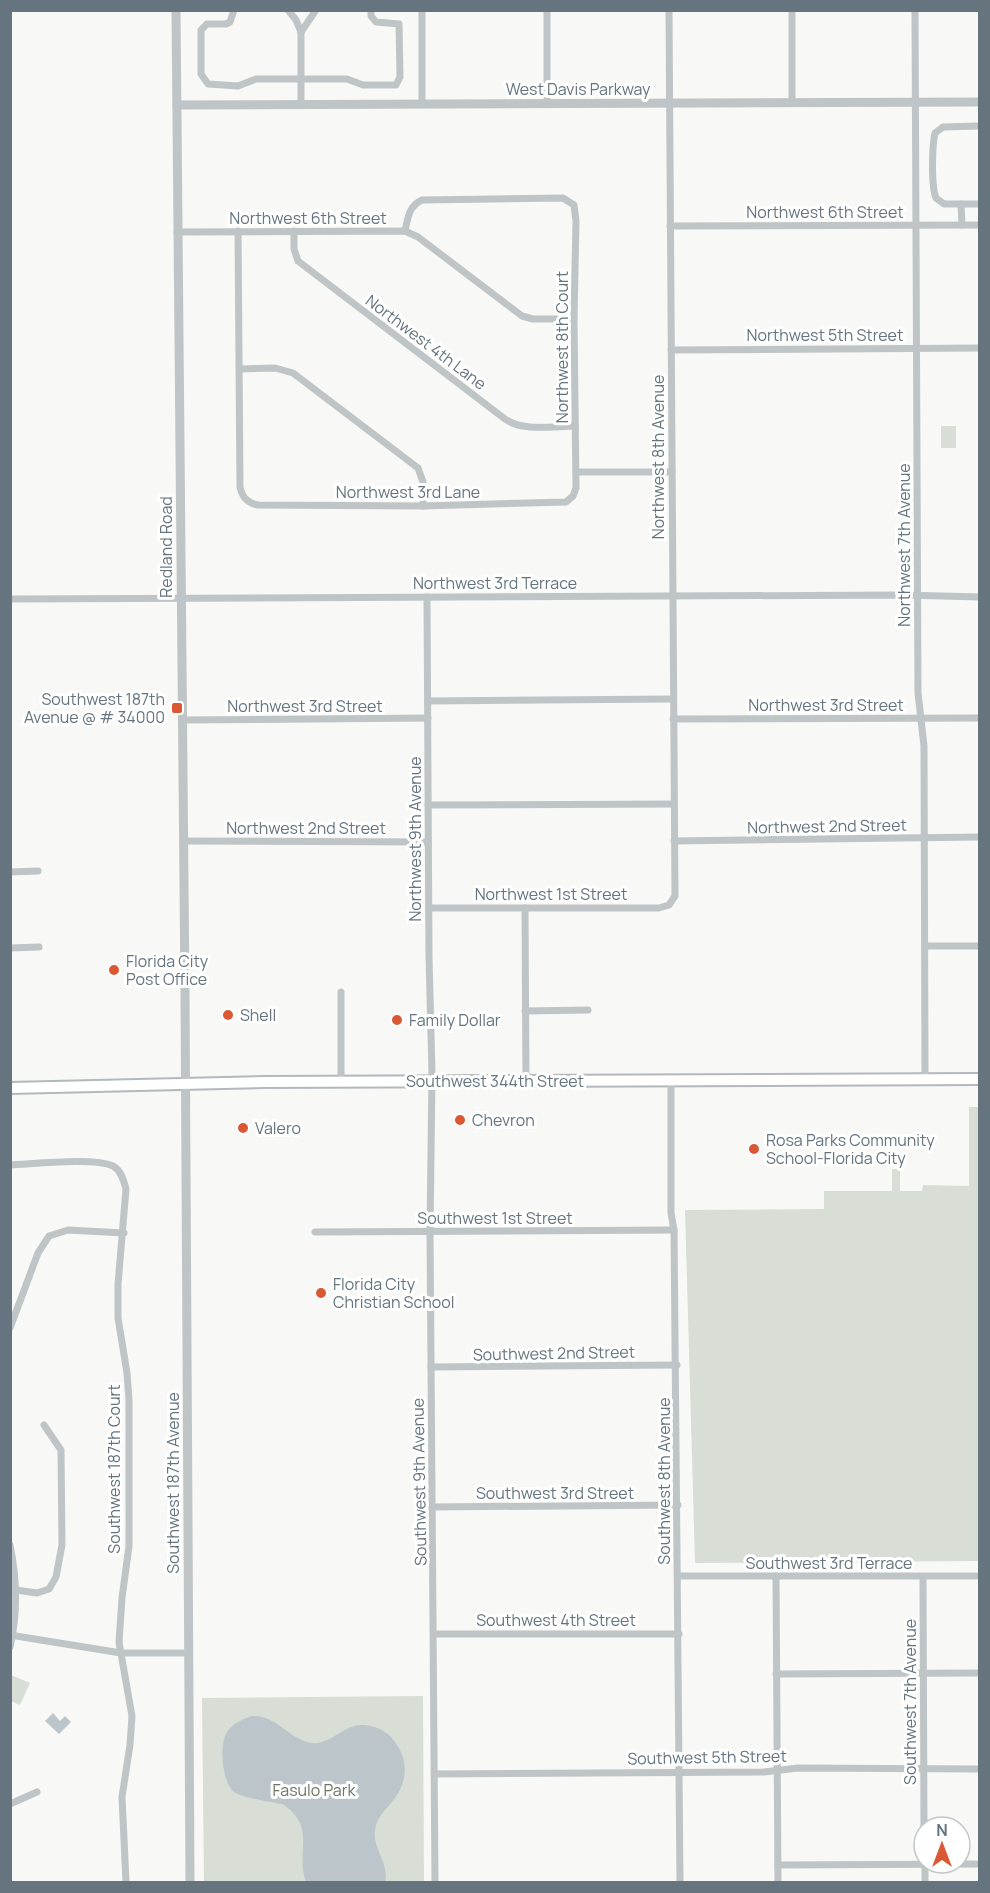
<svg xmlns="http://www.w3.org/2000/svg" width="990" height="1893" font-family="Manrope,sans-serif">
<rect width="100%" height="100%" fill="#f8f8f6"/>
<!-- green -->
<g fill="#d8ddd5">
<rect x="941" y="426" width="15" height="22"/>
<polygon points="969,1107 980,1107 979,1561 695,1563 685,1210 824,1209 824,1191 892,1191 892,1169 900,1169 900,1191 922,1191 923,1185 969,1186"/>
<polygon points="11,1675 30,1683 20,1705 11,1701"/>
<polygon points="423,1696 424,1882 204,1882 202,1698"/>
</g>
<!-- water -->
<g fill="#bbc5ca">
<polygon points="53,1713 60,1721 65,1716 71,1722 59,1734 45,1721"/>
<path d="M251 1716C276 1714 288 1739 312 1743 331 1745 344 1724 363 1725 377 1726 390 1732 397 1745 410 1765 406 1786 391 1803 384 1812 376 1818 375 1830 372 1849 390 1864 385 1882H306C295 1853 317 1828 284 1805 270 1801 243 1799 233 1791 222 1781 219 1744 227 1732 232 1724 243 1719 251 1716Z"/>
</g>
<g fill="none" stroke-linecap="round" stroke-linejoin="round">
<defs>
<polyline id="secondary" points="10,1088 264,1082 980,1079"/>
</defs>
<!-- secondary casing -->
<use href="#secondary" stroke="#b2b8bc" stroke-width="14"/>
<!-- minor -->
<g stroke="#bfc4c7" stroke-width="7">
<polyline points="234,10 230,22 226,24 207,24 201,30 201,74 208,84 238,86 256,79 347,79 363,85 396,85 400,77 399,24 376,22 371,16 371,10"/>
<polyline points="288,10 296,20 301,32 301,104"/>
<polyline points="547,10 547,104"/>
<polyline points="792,10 792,102"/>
<polyline points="915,10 918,693 924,746 925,1079"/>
<polyline points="301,32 316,10"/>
<polyline points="422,104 422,10"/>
<path d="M980 126 943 127 935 133C932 147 931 186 936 198L944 204H980"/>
<polyline points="961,204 962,225"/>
<polyline points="670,226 980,225"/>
<path d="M238 231 240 487C242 497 247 503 258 505L423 506 566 502 573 496 576 488 574 319 576 221 574 205 563 198 422 200C409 206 408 217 405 231"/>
<path d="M294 231V249L298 261 505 419C523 432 554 426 575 426"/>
<polyline points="177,232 405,231 418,237 522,316 533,319 574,319"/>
<polyline points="671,350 980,348"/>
<polyline points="240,369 275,368 293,373 418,468 423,482 423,506"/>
<polyline points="576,472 672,472"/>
<polyline points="427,597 429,957 432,1073 430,1232 435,1882"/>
<polyline points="10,599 903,595 980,597"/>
<polyline points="428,701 673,699"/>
<polyline points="673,719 980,718"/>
<polyline points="182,720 428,718"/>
<polyline points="428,805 674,804"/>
<polyline points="184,841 428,842"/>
<polyline points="674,841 980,837"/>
<polyline points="10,872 38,871"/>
<polyline points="429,908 659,908 669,905 675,896 669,10"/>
<polyline points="525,908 526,1081"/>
<polyline points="925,946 980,946"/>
<polyline points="10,948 39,947"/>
<polyline points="525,1011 588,1010"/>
<polyline points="671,1080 671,1213 674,1230 680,1882"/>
<polyline points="341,1081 341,992"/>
<path d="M10 1165C34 1164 94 1157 113 1166 121 1170 124 1181 126 1189L118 1284V1318L127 1373 129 1400V1546L122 1598 119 1642 132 1716 130 1745 122 1797 126 1882"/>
<polyline points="315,1232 674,1230"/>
<polyline points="10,1328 38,1253 49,1236 68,1230 124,1233"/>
<polyline points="431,1367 677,1365"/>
<polyline points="432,1507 678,1505"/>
<path d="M10 1545C17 1579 18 1613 10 1647"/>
<polyline points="678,1576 980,1576"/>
<polyline points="776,1576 778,1882"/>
<polyline points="923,1577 924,1827"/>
<polyline points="16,1590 37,1593 49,1589 56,1577 62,1545 61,1450 44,1425"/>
<polyline points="434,1634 679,1634"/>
<polyline points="10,1635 121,1653 189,1653"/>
<polyline points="776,1674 980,1673"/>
<polyline points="435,1774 764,1772 798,1768 980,1769"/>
<polyline points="10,1804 37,1792"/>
<polyline points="925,1863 925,1882"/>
<polyline points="778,1865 980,1864"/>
</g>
<!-- tertiary -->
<g stroke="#bfc4c7" stroke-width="9">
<polyline points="176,10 185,993 190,1882"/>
<polyline points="177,105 980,102"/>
</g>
<!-- secondary -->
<use href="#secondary" stroke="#fff" stroke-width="10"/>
</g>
<!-- markers -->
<g fill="#da5934" stroke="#fff" stroke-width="2">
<rect x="171" y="702" width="12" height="12" rx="3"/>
<circle cx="114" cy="970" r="6"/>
<circle cx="228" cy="1015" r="6"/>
<circle cx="397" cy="1020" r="6"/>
<circle cx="460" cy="1120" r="6"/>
<circle cx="243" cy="1128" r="6"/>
<circle cx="754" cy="1149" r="6"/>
<circle cx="321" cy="1293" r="6"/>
</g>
<g text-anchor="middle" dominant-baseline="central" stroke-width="6" stroke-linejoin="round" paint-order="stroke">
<!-- street labels -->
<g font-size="16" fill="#65747f" stroke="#fff">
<text x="578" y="89">West Davis Parkway</text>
<text x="825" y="212">Northwest 6th Street</text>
<text x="308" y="218">Northwest 6th Street</text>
<text x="825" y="335">Northwest 5th Street</text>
<text transform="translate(426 342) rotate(37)">Northwest 4th Lane</text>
<text transform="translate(562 347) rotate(-90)">Northwest 8th Court</text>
<text transform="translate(658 457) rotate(-90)">Northwest 8th Avenue</text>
<text x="408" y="492">Northwest 3rd Lane</text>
<text transform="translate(904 545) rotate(-90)">Northwest 7th Avenue</text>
<text transform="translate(166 547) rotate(-90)">Redland Road</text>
<text x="495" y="583">Northwest 3rd Terrace</text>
<text x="826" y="705">Northwest 3rd Street</text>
<text x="305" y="706">Northwest 3rd Street</text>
<text transform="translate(827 826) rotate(-1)">Northwest 2nd Street</text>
<text x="306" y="828">Northwest 2nd Street</text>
<text transform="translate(415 839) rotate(-90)">Northwest 9th Avenue</text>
<text x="551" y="894">Northwest 1st Street</text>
<text x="495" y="1081">Southwest 344th Street</text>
<text x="495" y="1218">Southwest 1st Street</text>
<text transform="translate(554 1353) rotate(-1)">Southwest 2nd Street</text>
<text transform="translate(114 1469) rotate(-90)">Southwest 187th Court</text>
<text transform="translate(664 1481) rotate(-90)">Southwest 8th Avenue</text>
<text transform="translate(419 1482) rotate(-91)">Southwest 9th Avenue</text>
<text transform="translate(173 1483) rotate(-90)">Southwest 187th Avenue</text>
<text x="555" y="1493">Southwest 3rd Street</text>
<text x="829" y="1563">Southwest 3rd Terrace</text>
<text x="556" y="1620">Southwest 4th Street</text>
<text transform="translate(910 1702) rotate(-90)">Southwest 7th Avenue</text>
<text transform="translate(707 1757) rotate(-1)">Southwest 5th Street</text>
</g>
<!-- poi labels -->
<g font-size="16" fill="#65747f" stroke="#fff" text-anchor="start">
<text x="165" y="699" text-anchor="end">Southwest 187th<tspan x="165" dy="18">Avenue @ # 34000</tspan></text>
<text x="126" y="961">Florida City<tspan x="126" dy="18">Post Office</tspan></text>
<text x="240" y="1015">Shell</text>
<text x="409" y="1020">Family Dollar</text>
<text x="472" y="1120">Chevron</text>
<text x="255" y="1128">Valero</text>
<text x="766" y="1140">Rosa Parks Community<tspan x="766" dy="18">School-Florida City</tspan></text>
<text x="333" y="1284">Florida City<tspan x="333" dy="18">Christian School</tspan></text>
</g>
<!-- park labels -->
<g font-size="16" fill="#677863" stroke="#fff">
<text x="314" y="1790">Fasulo Park</text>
</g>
</g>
<!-- border -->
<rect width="990" height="1893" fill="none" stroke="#65747f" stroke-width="24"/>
<!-- north arrow -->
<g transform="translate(942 1845)"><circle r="28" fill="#ffffff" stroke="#c1c7cc" stroke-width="1.5"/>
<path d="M0-4.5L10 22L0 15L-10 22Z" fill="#da5934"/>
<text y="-9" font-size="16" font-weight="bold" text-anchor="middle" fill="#65747f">N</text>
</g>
</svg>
